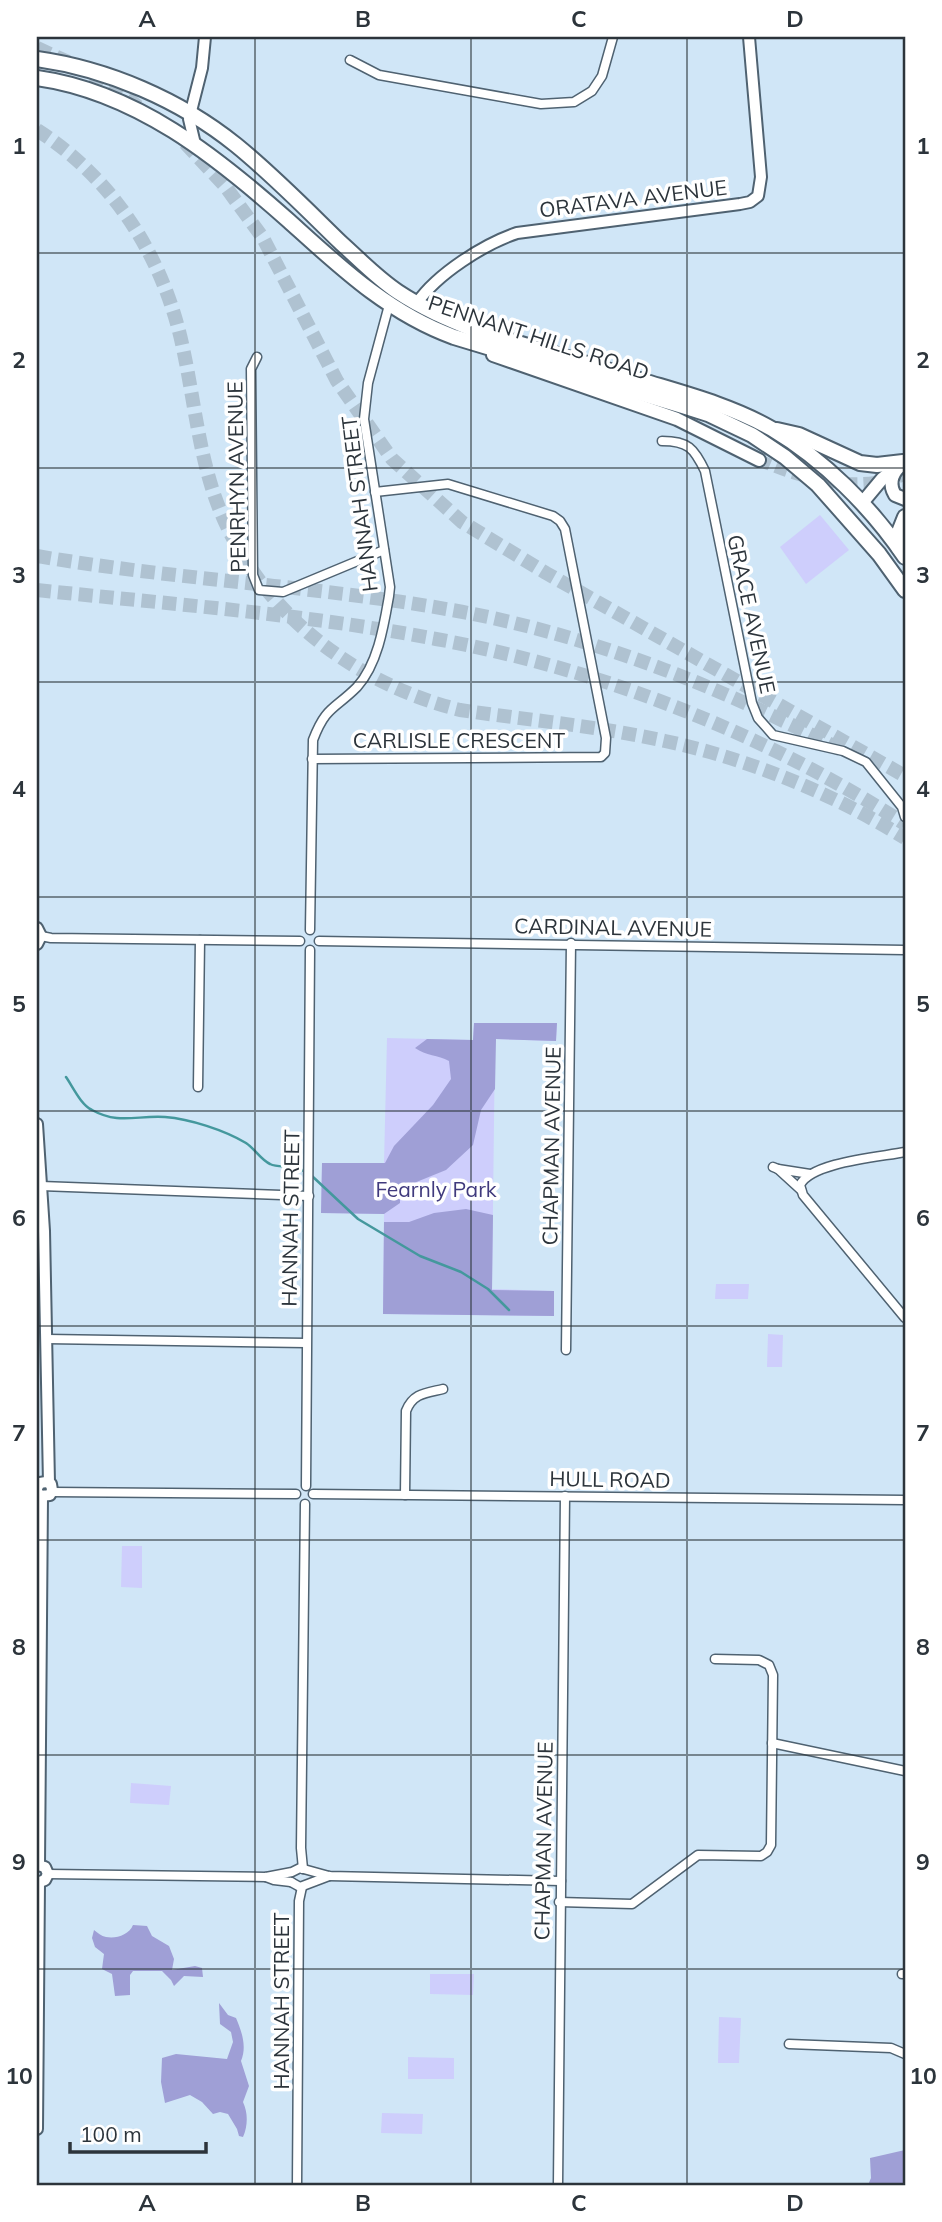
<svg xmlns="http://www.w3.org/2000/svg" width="942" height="2222" font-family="Mulish,sans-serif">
<rect width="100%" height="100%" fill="#d0e6f7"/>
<!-- green -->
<g fill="#cecefc">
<polygon points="820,515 849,550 806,584 780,547"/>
<polygon points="474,1023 557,1023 556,1041 495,1039 492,1289 554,1291 554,1316 383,1314 384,1214 321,1213 322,1163 384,1163 387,1038 473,1040"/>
<polygon points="716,1284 749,1284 748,1299 715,1299"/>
<polygon points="768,1334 783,1335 782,1367 767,1367"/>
<polygon points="122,1546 142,1546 142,1588 121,1587"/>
<polygon points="131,1783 171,1786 169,1805 130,1803"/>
<polygon points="430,1974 474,1974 473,1995 430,1994"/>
<polygon points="719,2017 741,2018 739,2063 718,2063"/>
<polygon points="408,2057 454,2058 454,2079 408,2079"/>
<polygon points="382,2113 423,2114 422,2134 381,2133"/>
</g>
<!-- forest -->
<g fill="#9f9fd6">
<path d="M474 1023H557L556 1041 496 1039 495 1089 481 1110 473 1145 446 1170 414 1183 400 1192V1203L384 1214 321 1213 322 1163H385L394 1146 433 1105 451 1079 449 1061C438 1055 426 1056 415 1048L427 1039 473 1040Z"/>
<polygon points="466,1209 493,1215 492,1290 554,1291 554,1316 383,1314 384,1222 409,1222 434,1213"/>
<path d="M133 1925 147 1926 152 1936 169 1946 174 1959 172 1970 195 1966 202 1968 203 1977 184 1976 174 1986 171 1980 162 1971H133L130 1975V1995L115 1996 112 1974 102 1969 104 1954 95 1947 92 1938 94 1930C98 1933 101 1936 106 1937 116 1939 129 1935 133 1925Z"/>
<path d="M219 2003 228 2015 236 2018C242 2032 247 2047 241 2061L249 2086 243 2102C248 2113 248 2125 243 2137L239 2136 237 2129 228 2114 220 2112 213 2114 202 2102 190 2095 165 2103 161 2082 162 2058 176 2054 227 2059 233 2042 231 2032 220 2024Z"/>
<polygon points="905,2150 905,2185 868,2185 871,2178 870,2158"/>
</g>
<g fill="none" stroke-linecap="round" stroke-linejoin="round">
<!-- stream -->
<g stroke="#44989d" stroke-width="2.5">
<path d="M66 1077C73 1087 81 1105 92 1110 119 1125 137 1115 165 1117 190 1119 224 1130 246 1143 255 1149 261 1160 270 1164 280 1169 291 1163 306 1172"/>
<polyline points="312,1176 358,1219 420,1256 461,1272 488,1289 509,1310"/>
</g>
<!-- primary-tunnel -->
<path stroke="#afc2d1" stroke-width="12" stroke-dasharray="12 6" stroke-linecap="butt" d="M759 460C805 481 856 492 905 475"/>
<!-- highway-tunnel -->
<g stroke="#afc2d1" stroke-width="14" stroke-dasharray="14 7" stroke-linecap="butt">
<polyline points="37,48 68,62"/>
<polyline points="92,75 109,84 141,109"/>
<path d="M37 130C116 180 166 262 184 353 194 401 199 451 215 497 254 608 349 682 460 710 528 720 598 726 665 741 749 759 832 793 905 838"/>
<polyline points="185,143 225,186 263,238 337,381 392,459 462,522 546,573 905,776"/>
<path d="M37 556C178 580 322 586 463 612 596 637 726 689 845 752"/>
<path d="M37 590C170 604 304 614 436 639 601 669 764 733 905 824"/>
</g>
<defs>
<g id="street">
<polyline points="350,60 379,75 541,104 574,102 592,91 602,76 613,37"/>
<polyline points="257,357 251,369 253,575 259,590 283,592 384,550"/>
<path d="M662 441C688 441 694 448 705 471L752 703 758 718 773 735 843 751 866 762 902 807 905 817"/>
<polyline points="312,759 601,757 605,753 606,738 565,529 560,521 553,516 448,484 375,492"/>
<path d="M310 930 313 740C326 706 334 710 357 687 378 664 384 625 389 596L390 587 364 419 368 383 389 305"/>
<polyline points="41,936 51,938 300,941"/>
<polyline points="319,941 905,950"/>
<polyline points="198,1087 200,940"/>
<path d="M905 1152C880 1157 811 1162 800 1185L803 1195 905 1318"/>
<polyline points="773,1167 778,1169 801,1190"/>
<polyline points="778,1169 810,1174"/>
<polyline points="41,1186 309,1196"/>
<polyline points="47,1339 306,1343"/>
<polyline points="566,1350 571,943"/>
<polyline points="306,1486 310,950"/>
<polyline points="52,1492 296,1494"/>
<polyline points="313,1494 905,1500"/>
<path d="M405 1495 406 1411C413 1393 426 1393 443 1389"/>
<polyline points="772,1743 905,1771"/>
<polyline points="303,1869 301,1848 305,1504"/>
<polyline points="48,1874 266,1877 292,1872 300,1868 329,1876 561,1881"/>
<polyline points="266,1877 274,1880 291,1882"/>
<polyline points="291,1882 300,1887 329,1876"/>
<polyline points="559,1902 632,1904 698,1855 761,1856 767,1852 771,1845 773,1675 769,1665 759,1660 715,1659"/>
<polyline points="902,1974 905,1974"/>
<polyline points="789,2044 891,2048 905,2054"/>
<polyline points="297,2185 299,1901 302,1887"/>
<polyline points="558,2185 565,1496"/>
</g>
<g id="secondary">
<polyline points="195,144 189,119 202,68 205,37"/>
<path d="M417 303C437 274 484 244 517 233L740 204 750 202 758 196 761 177 749 37"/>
<polyline points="37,928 41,936 37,944"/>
<polyline points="37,1124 44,1231 49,1483"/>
<polyline points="37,1488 40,1483 46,1482 51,1484 52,1490 50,1495 40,1496 37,1491"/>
<polyline points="37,1865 45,1867 48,1874 45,1880 37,1883"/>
<polyline points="39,1865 42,1497"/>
<polyline points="37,2129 39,1883"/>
</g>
<g id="primary">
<polyline points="493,355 677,419 759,460"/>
<path d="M899 467C891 475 889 485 895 495L905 499"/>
<polyline points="862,503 882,479 905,461"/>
</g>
<g id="highway">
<path d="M37 59C108 69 180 100 236 145 273 175 307 210 341 243 360 260 377 278 398 292 422 308 448 319 475 330 531 347 587 364 643 381 686 394 732 406 772 429 824 460 871 507 905 557"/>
<path d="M37 78C136 92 216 156 289 221 340 267 388 313 454 337L686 407 708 414 752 435 785 457 818 485 879 554 905 590"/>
<polyline points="777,430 799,435 860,463 877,465 903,462"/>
<polyline points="899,548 899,532 905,517"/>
</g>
</defs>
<!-- street casing -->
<use href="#street" stroke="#4f6271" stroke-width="11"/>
<!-- secondary casing -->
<use href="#secondary" stroke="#4f6271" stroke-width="14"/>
<!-- primary casing -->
<use href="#primary" stroke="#4f6271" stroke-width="16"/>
<!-- highway casing -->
<use href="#highway" stroke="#4f6271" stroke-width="18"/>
<!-- street -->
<use href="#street" stroke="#fff" stroke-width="8"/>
<!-- secondary -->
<use href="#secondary" stroke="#fff" stroke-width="10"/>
<!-- primary -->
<use href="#primary" stroke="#fff" stroke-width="12"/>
<!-- highway -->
<use href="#highway" stroke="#fff" stroke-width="14"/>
</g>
<!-- grid -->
<path fill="none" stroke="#2c343b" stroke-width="2" stroke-opacity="0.55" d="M255 37V2185M471 37V2185M687 37V2185M37 253H905M37 468H905M37 682H905M37 897H905M37 1111H905M37 1326H905M37 1540H905M37 1755H905M37 1969H905"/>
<g text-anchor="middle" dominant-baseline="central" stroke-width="7" stroke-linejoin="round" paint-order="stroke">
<!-- street labels -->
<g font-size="21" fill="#2c343b" stroke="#fff">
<text transform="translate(633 198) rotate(-7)">ORATAVA AVENUE</text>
<text transform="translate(539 337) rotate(18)">PENNANT HILLS ROAD</text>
<text transform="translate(236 477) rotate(-91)">PENRHYN AVENUE</text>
<text transform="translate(359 504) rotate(-97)">HANNAH STREET</text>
<text transform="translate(752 614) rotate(78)">GRACE AVENUE</text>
<text x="459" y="740">CARLISLE CRESCENT</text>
<text transform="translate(613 927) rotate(1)">CARDINAL AVENUE</text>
<text transform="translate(551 1146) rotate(-89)">CHAPMAN AVENUE</text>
<text transform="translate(290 1218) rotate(-89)">HANNAH STREET</text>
<text transform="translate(610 1479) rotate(1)">HULL ROAD</text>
<text transform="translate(543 1841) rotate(-89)">CHAPMAN AVENUE</text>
<text transform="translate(281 2001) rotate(-90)">HANNAH STREET</text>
</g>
<!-- park labels -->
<g font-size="21" fill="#403a7d" stroke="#fff">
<text x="436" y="1189">Fearnly Park</text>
</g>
</g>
<!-- border -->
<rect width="942" height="2222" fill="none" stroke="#ffffff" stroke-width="77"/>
<!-- scale -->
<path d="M70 2142v10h136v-10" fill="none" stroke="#2c343b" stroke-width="3.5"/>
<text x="80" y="2142" font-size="21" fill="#2c343b" stroke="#ffffff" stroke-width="5" paint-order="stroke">100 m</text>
<rect x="38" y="38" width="866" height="2146" fill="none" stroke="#2c343b" stroke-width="2.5"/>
<g font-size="23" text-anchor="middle" font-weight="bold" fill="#2c343b">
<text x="147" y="27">A</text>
<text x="363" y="27">B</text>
<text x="579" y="27">C</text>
<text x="795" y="27">D</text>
<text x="19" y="154">1</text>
<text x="923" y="154">1</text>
<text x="19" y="368">2</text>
<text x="923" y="368">2</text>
<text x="19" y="583">3</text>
<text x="923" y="583">3</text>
<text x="19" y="797">4</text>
<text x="923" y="797">4</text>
<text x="19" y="1012">5</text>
<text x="923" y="1012">5</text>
<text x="19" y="1226">6</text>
<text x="923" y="1226">6</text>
<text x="19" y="1441">7</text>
<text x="923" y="1441">7</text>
<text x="19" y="1655">8</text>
<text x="923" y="1655">8</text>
<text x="19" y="1870">9</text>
<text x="923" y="1870">9</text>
<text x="19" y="2084">10</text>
<text x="923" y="2084">10</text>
<text x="147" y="2211">A</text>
<text x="363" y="2211">B</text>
<text x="579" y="2211">C</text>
<text x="795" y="2211">D</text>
</g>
</svg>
